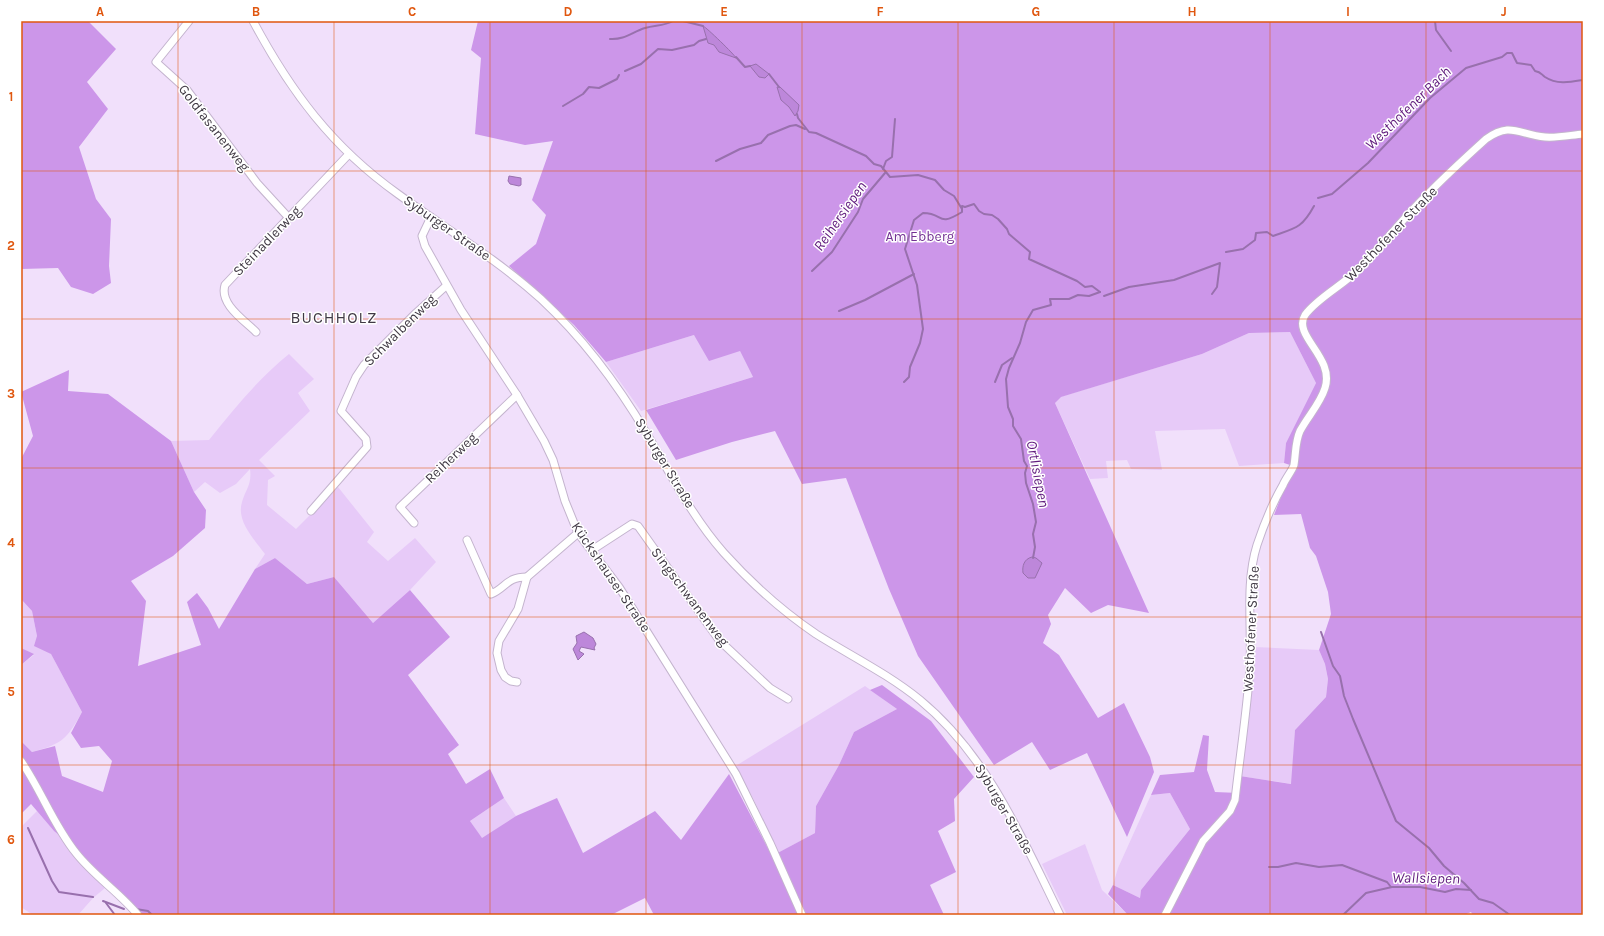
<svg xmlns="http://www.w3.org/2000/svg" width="1604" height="936" font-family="Karla,sans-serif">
<rect width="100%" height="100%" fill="#f1e0fb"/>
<!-- green -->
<g fill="#e7caf8">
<polygon points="1290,332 1316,383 1286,443 1284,463 1239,466 1225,429 1155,431 1162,470 1131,469 1127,460 1106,461 1108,478 1090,479 1055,403 1060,397 1202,354 1249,333"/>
<polygon points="694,335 740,351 753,377 641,411 606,362"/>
<path d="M289 354 314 379 298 393 310 411 259 460 275 476 268 480 267 505 296 529 338 487 374 532 367 542 388 561 415 538 436 562 410 590 373 623 334 577 307 584 275 558 255 569 265 554C254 539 236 521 242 502 246 488 252 485 250 469L236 484 220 493 205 482 194 492 171 441 209 440C234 409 258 379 289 354Z"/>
<path d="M21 599 32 611 37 636 51 654 82 712C67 739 62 744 32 752L21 741V665L34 655 21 648Z"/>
<polygon points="1254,647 1319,650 1325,664 1328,679 1326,697 1295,730 1292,784 1240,776 1253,676"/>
<polygon points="865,686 897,709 854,732 839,765 816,806 815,833 778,853 753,798 734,767"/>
<polygon points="1170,793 1190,829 1141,890 1140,898 1113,885 1118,868 1151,795"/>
<polygon points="504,798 516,816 482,839 470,821"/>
<polygon points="37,811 54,831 64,839 68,848 105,888 93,898 78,915 33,915 21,907 21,827"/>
<polygon points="1085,844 1102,890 1128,915 1067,915 1042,864"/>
</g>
<!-- forest -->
<g fill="#cc96e9">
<polygon points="21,21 88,21 116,49 87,82 108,109 79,147 96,199 111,219 109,266 111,283 93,294 71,287 58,268 21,269"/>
<polygon points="478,21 1583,21 1583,915 1473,915 1471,912 1464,915 1128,915 1108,894 1113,885 1140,898 1141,890 1190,829 1170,793 1151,795 1160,775 1194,772 1203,735 1209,736 1207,770 1215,792 1239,793 1240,776 1291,784 1295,730 1326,697 1328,679 1325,664 1319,650 1331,614 1328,592 1316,556 1310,548 1301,514 1274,515 1293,466 1284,463 1286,443 1316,383 1290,332 1249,333 1202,354 1061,397 1055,403 1149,613 1108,605 1091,613 1065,588 1048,615 1051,624 1043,643 1059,655 1098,718 1124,703 1150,757 1154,772 1127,837 1087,753 1050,770 1032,742 994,765 918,656 889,589 846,478 802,484 775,431 732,442 676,460 646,410 753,377 740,351 709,361 694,335 606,362 574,325 509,266 536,244 546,215 532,200 553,141 525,145 475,134 481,58 471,50"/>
<polygon points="69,370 68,391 108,394 171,441 194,492 206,510 205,528 173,556 131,581 146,601 138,666 201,645 187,602 197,593 208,608 219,629 255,569 275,558 307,584 334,577 373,623 410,590 450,637 408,675 459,745 448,754 466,784 490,769 504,798 470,821 482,838 516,816 557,798 583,853 655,811 681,840 729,774 772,856 815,833 816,806 839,765 854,732 897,709 870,690 882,685 931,721 974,777 954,799 955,821 938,831 956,872 930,885 944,915 654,915 645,898 611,915 143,915 77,850 54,831 31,804 21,814 21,741 32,752 55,746 62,776 103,792 112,761 99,746 81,748 71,733 82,712 51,654 34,646 37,636 32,611 21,599 21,459 33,436 21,392"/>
<polygon points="21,648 34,654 21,665"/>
</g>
<!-- water -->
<g fill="#bd87da" stroke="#9870ad">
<path d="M703 26C706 27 735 55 736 58L719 52 714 45 708 43Z"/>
<polygon points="756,64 769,74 765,78 759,77 750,66"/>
<polygon points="777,87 780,87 799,105 798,111 795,116 789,107 781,100"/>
<polygon points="509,176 521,178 521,185 519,186 510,184 508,181"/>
<path d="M1032 557 1036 558 1042 563 1035 578H1028L1023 573C1022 566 1024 559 1032 557Z"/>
<polygon points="584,632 593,638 596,644 594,648 595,650 581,647 579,651 584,654 578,660 573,649 577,643 576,636"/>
</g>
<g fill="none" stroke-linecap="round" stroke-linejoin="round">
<!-- stream -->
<g stroke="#9870ad" stroke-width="2">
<polyline points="683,21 703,26"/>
<polyline points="1435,21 1436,30 1451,51"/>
<path d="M610 39C625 40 632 32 645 28 655 25 664 26 673 21"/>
<polyline points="736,57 745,67 750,66"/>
<polyline points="625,71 641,64 658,49 672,50 694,45 699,41 706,39"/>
<polyline points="769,74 779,87"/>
<polyline points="563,106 583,94 589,87 599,88 617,79 619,75"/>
<polyline points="797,114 798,118 809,132 816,133 866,156 874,164 881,166 890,177 918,175 935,180 944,190 954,196 962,209 962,206 965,207 974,204 979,211 984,214 992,215 998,219 1007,229 1009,234 1030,252 1029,259 1077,281 1085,287 1092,286 1100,292"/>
<polyline points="716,161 740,149 761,143 768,135 790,126 796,125 805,129"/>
<polyline points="883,169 886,161 892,157 895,119"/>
<path d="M1318 198 1332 194 1368 163 1430 98 1466 68 1502 57 1507 53H1512L1517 63 1531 65 1535 71C1541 72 1541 74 1545 77 1557 85 1571 82 1583 80"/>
<path d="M1226 252 1243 249 1255 240 1256 233 1267 232 1273 236C1296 228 1302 228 1314 206"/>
<polyline points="812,271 832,252 858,212 863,199 885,173"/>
<polyline points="1104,296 1129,287 1174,280 1220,263 1217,287 1212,294"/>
<polyline points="839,311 865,300 914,274"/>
<path d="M904 382 909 377 910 367 920 343 923 329 917 285 905 249 914 220 923 213C945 213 936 228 962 212V209"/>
<polyline points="995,382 1002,365 1012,358"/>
<polyline points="1033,558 1035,547 1033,534 1036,522 1033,504 1026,483 1025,473 1027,466 1024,461 1021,439 1013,426 1013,419 1008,407 1006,379 1009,368 1020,343 1026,322 1033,310 1051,305 1050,299 1069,299 1078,295 1089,296 1100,292"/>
<polyline points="1321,632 1333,666 1340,676 1344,696 1353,719 1396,821 1429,848 1444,866 1464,883 1479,899 1493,903 1510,915"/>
<polyline points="28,828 52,881 59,892 93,897"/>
<polyline points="1269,867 1278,867 1296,863 1319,867 1342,865 1387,882 1391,887"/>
<polyline points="103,901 124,909"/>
<polyline points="106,903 115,915"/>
<polyline points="136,909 148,911 152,915"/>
<polyline points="1343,915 1366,893 1392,887 1420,887 1445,892 1456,889 1471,890"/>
</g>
<defs>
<g id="minor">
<polyline points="189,21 156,62 187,90 257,183 289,218"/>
<path d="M253 21C291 92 332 147 398 194 446 229 497 259 541 299 584 339 618 385 647 434 671 475 693 518 724 553 752 584 782 611 816 634 851 656 888 674 920 700 988 756 1022 838 1060 915"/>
<polyline points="431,217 422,236 425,246 461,310 517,395 544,441 553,460 565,501 578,533 619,587 736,774 770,843 802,915"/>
<path d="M256 332C244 320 219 304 225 285L349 154"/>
<polyline points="311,511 367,447 366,439 341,411 356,377 364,365 416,313 446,286"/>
<polyline points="414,523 400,507 517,395"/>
<path d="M467 540 491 594C506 588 506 577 527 577"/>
<polyline points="592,550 632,524 638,526 719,640 770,688 788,699"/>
<polyline points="517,682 511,681 505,677 501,670 497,653 499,641 518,609 527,577 578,533"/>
<path d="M21 761C41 790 54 826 76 853 94 876 119 892 138 915"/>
<path d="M1165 915 1203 841 1230 811 1235 800C1240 755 1247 711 1250 667 1252 627 1245 583 1257 545 1264 524 1272 504 1283 485 1286 478 1292 471 1294 465 1296 453 1295 442 1300 431 1308 416 1320 404 1325 388 1335 357 1292 336 1305 315 1317 298 1345 284 1360 268 1383 245 1402 219 1425 197 1444 177 1465 158 1486 139 1511 121 1519 135 1545 137 1558 138 1571 135 1583 134"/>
</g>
</defs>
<!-- minor casing -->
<use href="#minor" stroke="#c4b4ce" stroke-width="9"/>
<!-- minor -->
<use href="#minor" stroke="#fff" stroke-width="7"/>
</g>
<!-- grid -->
<path fill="none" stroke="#e0570f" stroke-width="1" stroke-opacity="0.55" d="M178 21V915M334 21V915M490 21V915M646 21V915M802 21V915M958 21V915M1114 21V915M1270 21V915M1426 21V915M21 171H1583M21 319H1583M21 468H1583M21 617H1583M21 765H1583"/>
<g text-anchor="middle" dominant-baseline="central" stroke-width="3" stroke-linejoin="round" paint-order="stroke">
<!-- street labels -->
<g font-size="14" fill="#403944" stroke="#fff">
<text transform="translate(214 128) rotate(52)">Goldfasanenweg</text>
<text transform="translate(447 228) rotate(35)">Syburger Straße</text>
<text transform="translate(1391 234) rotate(-46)">Westhofener Straße</text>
<text transform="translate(267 241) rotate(-46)">Steinadlerweg</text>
<text transform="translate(400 330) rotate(-45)">Schwalbenweg</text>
<text transform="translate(451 458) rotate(-44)">Reiherweg</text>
<text transform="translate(665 463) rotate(59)">Syburger Straße</text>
<text transform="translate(611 577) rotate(56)">Kückshauser Straße</text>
<text transform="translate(690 597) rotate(53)">Singschwanenweg</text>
<text transform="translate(1251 629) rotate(-87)">Westhofener Straße</text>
<text transform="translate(1004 809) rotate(60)">Syburger Straße</text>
</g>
<!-- park labels -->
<g font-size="14" fill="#743294" stroke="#fff">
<text x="920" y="236">Am Ebberg</text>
</g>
<!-- water labels -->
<g font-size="15" font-style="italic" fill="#601b7d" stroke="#fff">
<text transform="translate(1408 108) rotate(-44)">Westhofener Bach</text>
<text transform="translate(840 216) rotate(-55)">Reihersiepen</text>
<text transform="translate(1038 474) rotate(79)">Ortlisiepen</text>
<text transform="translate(1426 878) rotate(1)">Wallsiepen</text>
</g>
<!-- quarter labels -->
<g font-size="16" letter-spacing="1" fill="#403944" stroke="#fff">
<text x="334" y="317">BUCHHOLZ</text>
</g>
</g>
<!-- border -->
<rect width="1604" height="936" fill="none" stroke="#ffffff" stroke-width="44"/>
<rect x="22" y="22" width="1560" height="892" fill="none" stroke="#e0570f" stroke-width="1.5"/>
<g font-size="13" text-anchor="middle" font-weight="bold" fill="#e0570f">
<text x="100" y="16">A</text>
<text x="256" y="16">B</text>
<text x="412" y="16">C</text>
<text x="568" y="16">D</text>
<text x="724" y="16">E</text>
<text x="880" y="16">F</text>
<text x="1036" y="16">G</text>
<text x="1192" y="16">H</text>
<text x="1348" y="16">I</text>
<text x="1504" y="16">J</text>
<text x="11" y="101">1</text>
<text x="11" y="250">2</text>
<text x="11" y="398">3</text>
<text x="11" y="547">4</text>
<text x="11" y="696">5</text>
<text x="11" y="844">6</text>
</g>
</svg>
